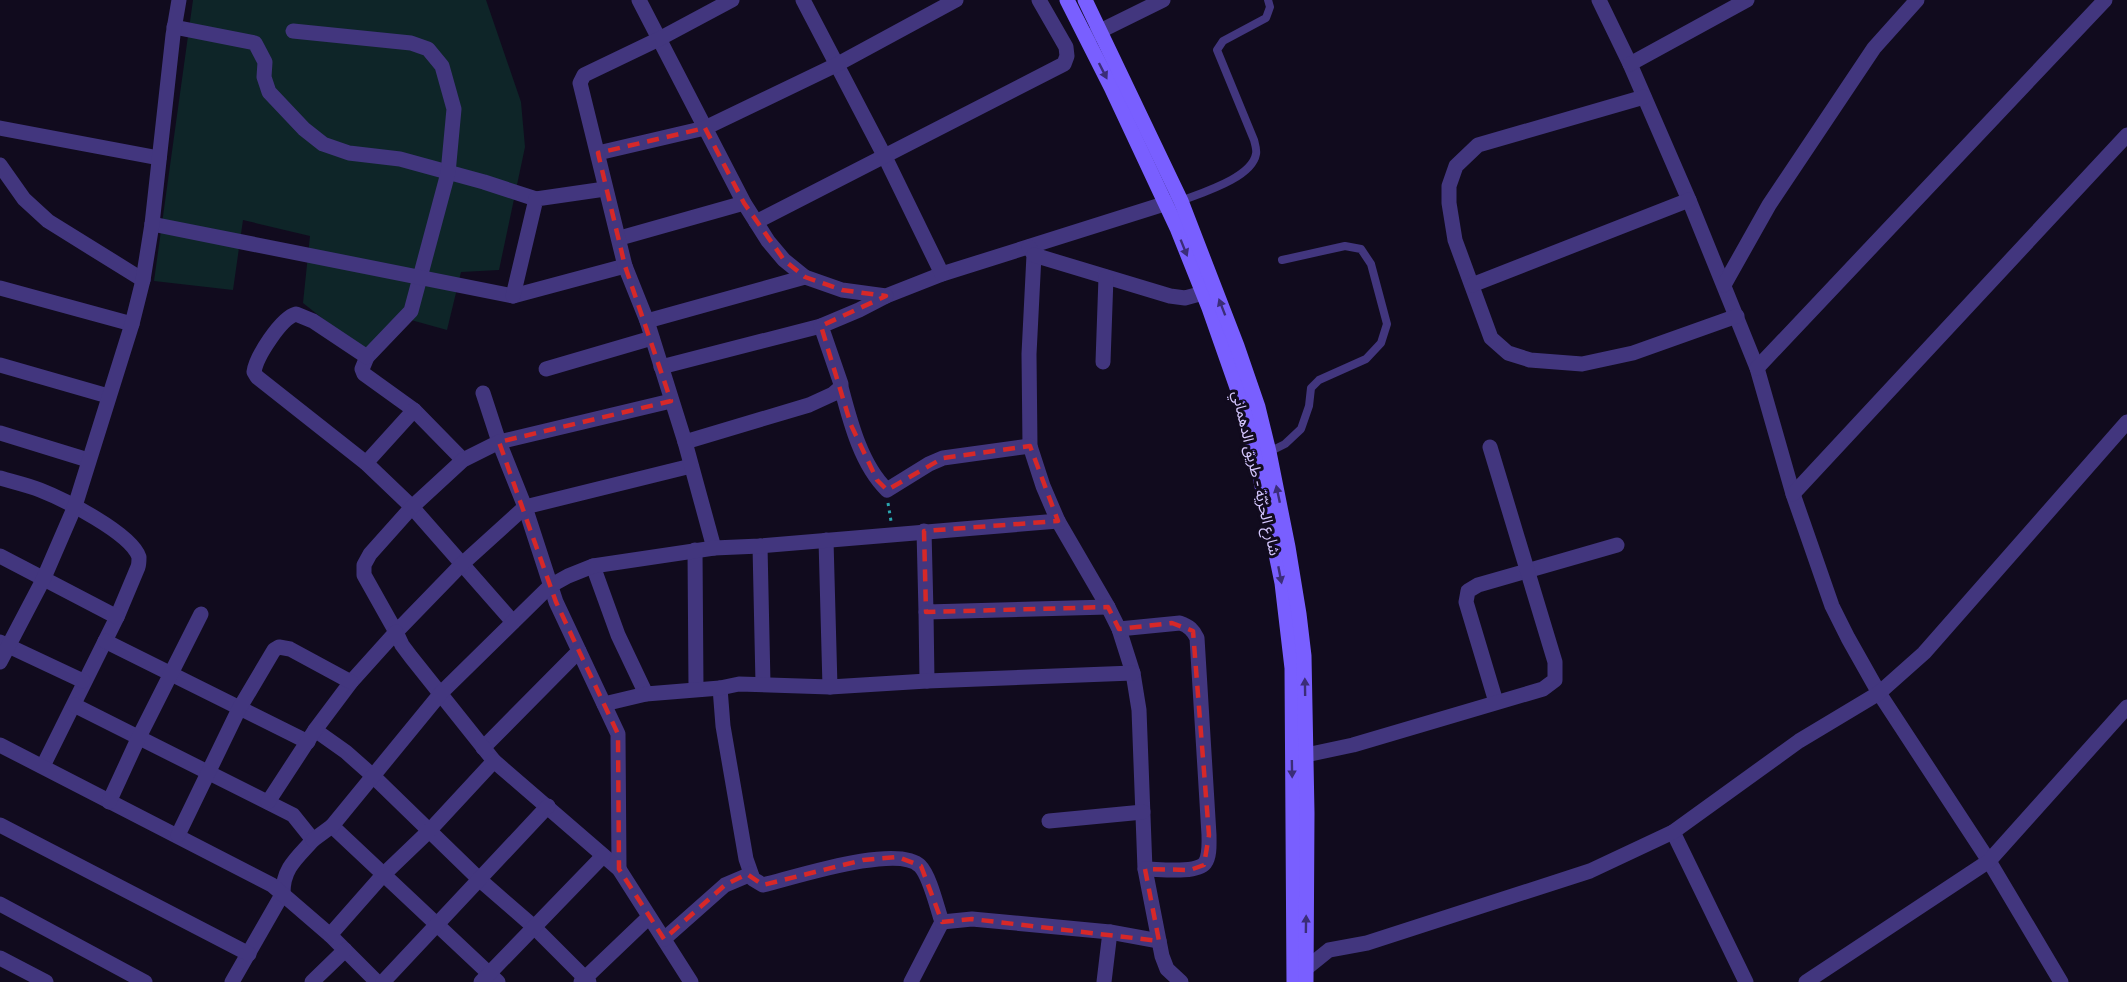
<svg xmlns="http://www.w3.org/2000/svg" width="2127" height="982" font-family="'Golos Text','Noto Sans Arabic',sans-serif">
<rect width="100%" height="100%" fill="#110b1e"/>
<!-- green -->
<polygon fill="#0e2528" points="193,0 486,0 521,102 525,147 499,270 461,272 447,330 411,320 366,353 303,303 310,236 243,220 233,290 154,281"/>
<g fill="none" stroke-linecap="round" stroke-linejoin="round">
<!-- path -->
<polyline stroke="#2ba6b0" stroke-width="3" stroke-dasharray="3 4.5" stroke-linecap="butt" points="888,503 891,521"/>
<!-- service -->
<g stroke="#42367e" stroke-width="8">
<path d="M1181 201C1201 193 1252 178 1256 154 1257 150 1255 144 1254 140L1217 50 1223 41 1266 18 1270 7 1268 0"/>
<polyline points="1269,452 1285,444 1301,429 1309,406 1311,388 1319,380 1366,359 1381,343 1387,324 1371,264 1361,249 1345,246 1282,260"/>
</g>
<!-- minor -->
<g stroke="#42367e" stroke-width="15">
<polyline points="639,0 744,203 768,241 784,260 805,277 842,290 886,296 942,274 1164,204 1179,201"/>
<polyline points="803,0 885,157 942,274"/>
<polyline points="1599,0 1630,64 1689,200 1757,368 1793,494 1832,606 1848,638 1879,693 1989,861 2061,982"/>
<polyline points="174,27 255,43 265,62 264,77 269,92 304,129 323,144 349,153 400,159 484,182 536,199"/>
<polyline points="293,31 411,43 428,49 442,66 454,109 448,173 411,311 367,357 362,369 364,374 414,410 463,460"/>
<polyline points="1630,64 1747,0"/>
<polyline points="1644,97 1478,145 1456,166 1449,186 1449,203 1455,240 1491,338 1508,353 1530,360 1582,364 1633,353 1737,316"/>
<polyline points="0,128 159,158"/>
<polyline points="598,153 705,128 836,65 956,0"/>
<polyline points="0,165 24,199 48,221 143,280"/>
<polyline points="756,222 1064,64 1067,56 1066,47 1039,0"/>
<polyline points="152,224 513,296 625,266"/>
<polyline points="620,238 744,203"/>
<polyline points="1029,247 1034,255 1029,354 1030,446 1043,486 1058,521 1108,607 1119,629 1133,673 1139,710 1145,869 1162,956 1167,969 1181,982"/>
<polyline points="1034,255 1170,296 1185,298 1203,293"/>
<polyline points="1472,285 1689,200"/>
<polyline points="1724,285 1769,205 1874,48 1917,0"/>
<polyline points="0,288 132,324"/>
<polyline points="513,296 536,199 605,189"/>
<polyline points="647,321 805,277"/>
<path d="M367 357 313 321 296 314C281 318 256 357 254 372L257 377 366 463 412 507 513 622"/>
<polyline points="1103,362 1106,277"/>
<polyline points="0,365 108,396"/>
<polyline points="661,367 821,326"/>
<polyline points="1757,368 2105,0"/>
<polyline points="546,369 652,338"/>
<path d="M841 387C850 421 861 465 887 490L929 464 943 458 1030 446"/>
<polyline points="483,393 499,442 525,507 556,602 618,734 619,869"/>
<polyline points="671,401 499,442 463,460 412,507 370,554 364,565 364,575 396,632 461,565 525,507 691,466"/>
<polyline points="0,433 88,460"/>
<polyline points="685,442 809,405 833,394 840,388 841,384 821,326 859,310 886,296"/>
<polyline points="366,463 414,410"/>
<path d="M0 478C13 482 27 485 40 490 63 499 131 533 139 557 139 559 139 564 138 567L117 617 43 766"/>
<polyline points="1793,494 2127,135"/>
<polyline points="924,531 926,612 1108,607"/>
<polyline points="826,540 830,687"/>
<polyline points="760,546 763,684"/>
<polyline points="714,548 685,442 647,321 625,266 580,83 584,75 659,39 732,0"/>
<polyline points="695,550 696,689"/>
<polyline points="0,556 117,617"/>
<polyline points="593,566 618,635 646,694"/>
<polyline points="926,612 927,681"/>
<path d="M1119 629 1180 623C1189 626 1193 630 1197 638L1209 835C1209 843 1210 856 1205 863 1196 874 1159 869 1145 869"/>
<polyline points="105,641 308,742"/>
<polyline points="0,642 83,681"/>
<path d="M720 688 723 726 746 859 753 879 763 885C793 878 898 843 920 866 930 876 937 908 942 922L911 982"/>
<polyline points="1496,702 1466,602 1468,591 1478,585 1617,545"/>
<polyline points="604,704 646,694 720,688 739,684 830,687 927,681 1133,673"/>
<path d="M74 705 293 815 313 840C297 858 283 868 283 893L232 982"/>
<polyline points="315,730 346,752 373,776 480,880 534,927 589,982"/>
<polyline points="0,745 272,885 330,935 377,982"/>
<polyline points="483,748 579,651"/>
<polyline points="1306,755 1353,745 1543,689 1555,680 1555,662 1490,447"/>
<polyline points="109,802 138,739 201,614"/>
<polyline points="268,802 315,730 351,682 396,632 402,645 411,657 494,761 619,869 691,982"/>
<polyline points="1049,821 1143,812"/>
<polyline points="0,825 249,954"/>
<polyline points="332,826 498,982"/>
<polyline points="1673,832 1746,982"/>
<polyline points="178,835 239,709 274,650 279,647 290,649 351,682"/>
<polyline points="313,840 332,826 441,693 550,586 568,576 593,566 714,548 760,546 1058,521"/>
<polyline points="0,904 145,982"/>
<polyline points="942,922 972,919 1110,932 1159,941"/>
<polyline points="330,935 382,876 430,830 494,761"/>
<polyline points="664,939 725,885 751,874"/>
<polyline points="0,958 46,982"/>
<polyline points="1298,975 1329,950 1367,943 1590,871 1673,832 1799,741 1879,693 1924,653 2127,422"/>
<polyline points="312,982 345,950"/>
<polyline points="383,982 548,806"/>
<polyline points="481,982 603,856"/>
<polyline points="581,982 649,917"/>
<polyline points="1104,982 1110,932"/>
<polyline points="1806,982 1989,861 2127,707"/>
</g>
<!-- tertiary -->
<g stroke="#42367e" stroke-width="15">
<polyline points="1088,37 1163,0"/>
<polyline points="0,662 43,580 75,506 132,324 143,280 152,224 173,35 179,0"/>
</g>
<!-- secondary -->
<g stroke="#795fff" stroke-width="15">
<polyline points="1067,0 1111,87 1177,228 1209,308 1242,402 1256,457 1282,583 1292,668 1294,982"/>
<polyline points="1085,0 1181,201 1237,346 1258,407 1269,452 1288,547 1299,614 1304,656 1307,813 1306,982"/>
</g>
</g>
<!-- one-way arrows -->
<defs><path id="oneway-solid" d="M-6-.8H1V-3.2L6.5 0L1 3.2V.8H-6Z" transform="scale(1.5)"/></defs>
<g fill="#3b2d78">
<use href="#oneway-solid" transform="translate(1103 71) rotate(63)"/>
<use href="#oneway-solid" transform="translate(1184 248) rotate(68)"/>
<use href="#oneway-solid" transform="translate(1222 307) rotate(-111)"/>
<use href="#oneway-solid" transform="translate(1278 494) rotate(-102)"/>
<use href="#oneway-solid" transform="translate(1280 575) rotate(79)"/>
<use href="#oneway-solid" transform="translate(1305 687) rotate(-91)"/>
<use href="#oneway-solid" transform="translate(1292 769) rotate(89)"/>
<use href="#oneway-solid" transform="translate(1306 924) rotate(-89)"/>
</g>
<!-- marked area -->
<path fill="none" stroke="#d62828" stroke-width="4.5" stroke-dasharray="12 8" stroke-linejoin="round" d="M705 128 744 203 784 260 805 277 842 290 886 296 821 326 851 425 877 480 887 490 943 458 1030 446 1058 521 924 531 926 612 1108 607 1119 629 1172 623 1193 631 1209 835 1204 865 1190 870 1145 869 1159 941 972 919 942 922 921 866 898 857 863 860 763 885 747 874 725 885 664 939 619 869 618 734 556 602 499 442 671 401 625 266 598 153Z"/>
<g text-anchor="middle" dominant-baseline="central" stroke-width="6" stroke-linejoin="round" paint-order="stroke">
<!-- street labels -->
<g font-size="15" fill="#d6c8ff" stroke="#110b1e">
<text transform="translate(1257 473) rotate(77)">شارع الحرّيّة - طريق الدهماني</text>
</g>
</g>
</svg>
